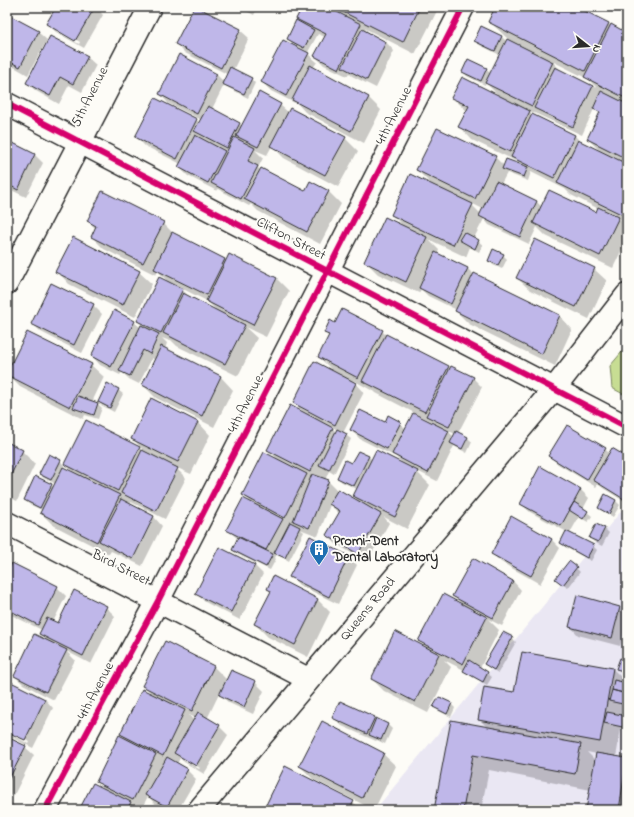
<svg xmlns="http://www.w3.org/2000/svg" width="634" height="817" font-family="'Indie Flower',sans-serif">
<rect width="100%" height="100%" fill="#fdfcf7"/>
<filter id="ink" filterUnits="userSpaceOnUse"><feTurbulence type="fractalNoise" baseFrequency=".025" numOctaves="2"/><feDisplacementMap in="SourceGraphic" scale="8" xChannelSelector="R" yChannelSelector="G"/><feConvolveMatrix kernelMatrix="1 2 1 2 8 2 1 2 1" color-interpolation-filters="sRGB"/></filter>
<g filter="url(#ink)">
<path fill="#eae7f3" d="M627 504V810H375Z"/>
<path fill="#c7dd93" stroke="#79845f" d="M627 346V396L612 388 610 366Z"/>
<path fill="#0003" fill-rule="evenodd" d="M57 7H96L103 15 84 48 56 32 47 23ZM56 28 80 42 79 44 56 31Z
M195 7 240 30 249 38 233 70 251 79 255 83 248 98 227 87 224 85 212 109 239 124 242 126 280 105 289 113 345 138 358 151 338 187 284 158 272 146 267 155 255 150 263 158 258 168 260 170 305 192 328 191 341 204 320 244 258 211 251 204 249 206 218 189 217 191 188 176 179 167 181 164 145 146 136 137 196 120 200 123 202 120 168 103 160 94 217 75 224 82 227 74 185 53 176 44Z
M238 7H258L254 15Z
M303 7H432L437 11 415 54 364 28 369 33 386 42 394 51 376 88 352 76 349 73 347 76 324 65 315 56 325 37 318 34 308 52 292 43 288 39 303 25 297 19Z
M496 7H575L627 34V222L620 219 627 226V239L613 268 546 236 537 227 529 244 489 225 484 219 474 238 483 245 479 252 470 247 466 257 428 239 439 250 437 255 468 269 474 275 560 316 572 329 555 366 469 324 456 311 457 310 428 296 421 289 419 293 378 274 365 261 403 226 392 215 432 185 417 170 495 157 504 166H521L518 162 472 140 460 127 467 111 453 98 500 97 486 83 485 85 467 76 463 72 486 69 491 74 500 55 480 45 476 41 482 28 502 37 507 42 508 39 489 21ZM552 61 588 79 597 88 562 72ZM594 109 600 114 588 139 600 151 581 142 575 136 534 116 528 110 582 135ZM531 172 565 189 571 195 599 209 596 214 542 207 537 202 501 184 507 173 528 181ZM471 203 483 209 481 214 471 204Z
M7 16 38 32 47 40 28 75 14 67 10 75 7 74Z
M308 54 317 62 313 68 369 98 381 110 364 143 305 112 296 102 295 103 271 91 262 82Z
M87 57 96 65 82 92 69 85 59 104 36 91 27 83Z
M7 141 35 155 43 163 26 197 7 188Z
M88 221 163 223 174 234 227 261 276 278 289 291 266 337 245 327 257 338 238 376 177 346 171 340 170 341 162 338 167 343 165 349 221 377 233 390 214 427 156 398 143 385 155 360 152 358 139 384 129 379 122 372 120 375 100 365 92 356 134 322 141 328 142 325 138 321 169 283 158 271 156 275 104 249 92 237 96 229ZM181 288 207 301 218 312 191 299Z
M503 255 507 259 502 269 493 265 489 260Z
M594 269 607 281 589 319 530 290 517 278Z
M57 271 139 272 152 284 135 317 69 284Z
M93 305 102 314 82 353 41 332 33 324Z
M336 324 382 331 387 336 448 367 451 369 473 378 482 387 458 433 468 438 472 442 467 453 454 446 437 481 415 470 430 485 407 529 384 517 389 523 367 562 336 544 327 535 340 514 330 505 318 536 300 529 304 532 289 561 277 554 275 558 276 559 270 570 237 554 233 550 238 539 228 530 252 503 244 495 279 461 268 449 304 413 294 403 334 372 319 357 329 337 325 332ZM353 380 371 390 372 389 376 393 434 423 438 426 406 429 400 423 385 424 351 430 360 439 396 457 404 465 372 460 369 457 358 452 351 465 338 478 342 482 357 489 354 496 359 502 338 491 328 481 325 480 329 471 334 474 351 439 343 433 364 392ZM330 426 338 430 336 432ZM447 430 455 434 454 437Z
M91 365 104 377 92 402 98 404 102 408 98 419 85 415 83 419 20 387 7 374Z
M107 385 118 390 123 394 114 412 99 404 102 405 99 402Z
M87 422 143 450 132 438 198 422 210 435 191 474 175 467 186 478 165 519 131 502 130 505 154 517 162 526 142 566 111 551 109 554 53 525 41 513 42 510 29 504 25 500 51 485 54 487 56 484 44 478 40 474 60 461 64 465 63 468 74 473 65 464Z
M7 443 22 451 35 464 17 501 7 496Z
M605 449 610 454 627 458V503L603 488 598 484 596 487 558 464 549 456Z
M580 489 589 498 583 509 592 516 588 522 579 517 570 533 593 546 597 550 591 561 565 547 561 543 567 532 530 512 521 504Z
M606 496 616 501 620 505 613 517 603 511 599 507Z
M597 525 605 529 609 533 602 546 594 542 590 538Z
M310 537 349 557 357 565 338 604 299 585 291 576Z
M551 539 560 548 540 584 501 562 492 554Z
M7 560 12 565 57 587 66 596 53 622 58 624 106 607 115 616 91 664 66 651 75 660 54 700 23 684 15 676 48 642 40 634 42 630 7 613Z
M254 565 263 574 240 620 205 602 197 594Z
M576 568 580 572 568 588 560 583Z
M513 581 521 590 502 626 488 619 499 630 480 668 492 677 487 685 468 674 464 670 444 660 451 667 428 713 384 691 372 679 427 648 420 641 463 605 453 596Z
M268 589 318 600 330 612 308 657 268 637 255 624 272 592Z
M620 608 627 615V621L620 646 578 635 570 626Z
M512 638 516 642 498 673 490 668 486 664Z
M165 642 214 667 227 680 255 682 264 691 253 714 229 703 219 694 207 719 219 726 228 735 204 774 184 762 180 758 177 764 187 770 196 779 178 810H166L155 804 148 796 142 808 131 803 138 810H80L105 790 97 781 127 740 121 734 152 694 144 686ZM189 715 196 718 194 721ZM184 758 200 768 199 769 184 760Z
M627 661V674L621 673 617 668Z
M613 669 627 683V708L625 707 623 717H627V730L621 729 616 757 627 759V810H587L591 790 489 770 481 810H435L487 727 479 719 515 693ZM587 752 597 754 596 761Z
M7 682 45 699 53 708 33 748 7 735V733L29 744 30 742 7 730Z
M451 704 455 708 451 717 439 711 435 707Z
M333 717 374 718 376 720 388 725 392 729 385 744 377 740 376 741 342 726Z
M7 738 25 747 34 755 13 797 7 794Z
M383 754 396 766 374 810 313 779 300 766Z
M7 799 17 809 16 810H7Z
M353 802 362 810H267Z"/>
<path fill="#bfb7e9" stroke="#2b2b2b" d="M56 7H95L75 41 46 24Z
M194 7H197L241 29 221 68 175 44Z
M302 7H327L361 24 339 69 314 56 326 34 296 19Z
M333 7H420L403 42Z
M495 7H577L609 23 585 71 488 22Z
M7 14 39 31 20 67 7 60Z
M296 20 314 30 304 48 287 39Z
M611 24 627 33V99L584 77Z
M481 26 502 36 495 51 474 41Z
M362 29 386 42 367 80 342 67Z
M50 36 88 56 73 84 60 77 50 96 26 83Z
M507 39 553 62 532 106 485 83Z
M283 40 309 53 286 96 261 82Z
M179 54 217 74 197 114 159 94Z
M468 59 487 68 481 81 462 72Z
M310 65 369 97 351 131 292 100Z
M230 67 252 78 244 94 222 84Z
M555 67 593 86 573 127 534 108Z
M462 77 530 111 510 152 458 127 469 106 451 98Z
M601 91 627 104V159L587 139 600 112 593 109Z
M259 92 281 104 258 147 236 136Z
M155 98 197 119 177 159 135 137Z
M208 106 240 123 227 148 194 131Z
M290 108 346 137 325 175 270 146Z
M532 114 575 135 554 178 511 157Z
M437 128 496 156 475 199 416 170Z
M195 135 225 151 208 183 178 167Z
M234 137 255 148 248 161 258 166 241 199 211 183Z
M7 140 35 154 18 190 7 184Z
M578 140 627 164V201L621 214 557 183Z
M506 159 528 167 524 177 502 169Z
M261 168 305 191 310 181 329 191 307 232 244 199Z
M410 174 473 204 453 245 391 215Z
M496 181 537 201 520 237 479 216Z
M549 190 596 212 598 207 619 217 600 256 533 223Z
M102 191 164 222 143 263 91 237 96 226 87 221Z
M385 217 427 237 406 282 364 262Z
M172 232 225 259 207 295 154 269Z
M464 232 479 240 475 249 459 240Z
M73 237 140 271 123 305 55 272Z
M535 239 595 268 576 307 516 278Z
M493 249 504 254 498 265 488 261Z
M435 252 468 268 451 304 419 288Z
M229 254 277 278 253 325 206 301Z
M474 273 560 315 542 354 455 311Z
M159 277 183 289 161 333 137 321Z
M51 283 94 304 74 345 31 324Z
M183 293 245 325 225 364 163 333Z
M342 309 383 330 358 378 318 357 329 335 324 333 330 320 335 323Z
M114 310 135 321 111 367 91 356Z
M141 325 159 334 150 354 143 350 130 376 119 371Z
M27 332 92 364 70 407 7 375V372Z
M386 334 449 366 425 412 362 381Z
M161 346 221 376 202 416 142 385Z
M314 361 356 383 335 425 293 403Z
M451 366 474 377 449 427 426 416Z
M107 383 119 389 110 408 98 402Z
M78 396 98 403 94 415 73 408Z
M151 398 198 422 178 462 131 439Z
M290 405 333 428 310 472 267 450Z
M360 410 385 422 388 415 401 422 387 449 350 430Z
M413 413 449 431 428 473 392 454Z
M86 420 140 447 118 491 64 464Z
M567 425 606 448 587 480 548 456Z
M337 429 347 434 329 470 319 465Z
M456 431 468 437 462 449 450 443Z
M7 442 23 450 7 483Z
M612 448 627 457V501L593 480Z
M142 450 178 468 156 511 121 493Z
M376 450 418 471 395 517 353 496Z
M358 451 369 456 354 486 337 478 345 460 351 463Z
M264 452 307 474 285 518 242 495Z
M49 454 61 460 51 480 39 474Z
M540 466 581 489 561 526 520 504Z
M63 467 120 495 97 542 40 513Z
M312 474 329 480 309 528 293 521Z
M35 476 52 484 40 508 24 500Z
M338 489 381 514 358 554 326 535 340 511 329 504Z
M605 494 616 500 609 514 598 508Z
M243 498 283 519 266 550 226 530Z
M121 499 154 516 133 559 99 541Z
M574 502 588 511 583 519 569 510Z
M511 516 552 539 531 576 491 554Z
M290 522 300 527 285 558 274 553Z
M596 524 605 528 598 542 589 538Z
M566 531 594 545 587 558 560 543Z
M310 536 349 556 329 597 289 577Z
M238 537 273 554 266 567 232 550Z
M219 547 255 565 231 612 195 594Z
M473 558 513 581 493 618 452 596Z
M569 561 577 567 563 585 555 579Z
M12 563 58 586 38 625 7 609V573Z
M273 576 318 599 295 645 254 624 271 591 267 589Z
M74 590 107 606 83 656 39 634 47 618 58 623Z
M443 594 487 617 463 664 418 641Z
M577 595 620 607 612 638 569 627Z
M395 631 439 654 415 702 371 679Z
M503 632 513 637 494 670 484 664Z
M34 634 67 650 46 692 14 676Z
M165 641 214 666 192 711 142 686Z
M522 652 613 668 600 742 478 720 484 687 514 692Z
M620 658 627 660V672L616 669Z
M469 660 488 672 483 682 463 671Z
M231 670 256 681 244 707 219 695Z
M7 680 45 699 25 740 7 732Z
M614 680 627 683V694L612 690Z
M142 689 185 710 163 756 120 734Z
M612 690 627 694V705L609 701Z
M439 697 452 703 447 714 433 707Z
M340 701 375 717 367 734 332 718Z
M198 712 220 725 196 766 174 753Z
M607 712 627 716V728L604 723Z
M376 718 388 724 381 740 369 735Z
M451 720 581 744 575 774 473 755 463 810H434Z
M322 721 384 753 362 798 299 766Z
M119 735 156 754 133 800 96 782Z
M7 737 26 746 7 783Z
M596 753 627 758 619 810H586Z
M167 757 188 769 167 807 145 795Z
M285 766 354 801 349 810H266L264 809Z
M93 783 131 802 127 810H79Z"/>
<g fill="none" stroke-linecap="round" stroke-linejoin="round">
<defs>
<path id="minor" d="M7 104 627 427
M7 283 150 7
M7 523 308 679
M45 810 158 601 463 7
M199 810 554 389 627 295"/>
</defs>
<use href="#minor" stroke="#2b2b2b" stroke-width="25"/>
<use href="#minor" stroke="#fdfcf7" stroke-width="22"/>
<defs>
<path id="cycleway" d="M7 104 627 427
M45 810 158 601 463 7"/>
</defs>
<use href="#cycleway" stroke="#fdfcf7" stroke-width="8"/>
<use href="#cycleway" stroke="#d6006c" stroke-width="6"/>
</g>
</g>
<defs>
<symbol id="building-pin" viewBox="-11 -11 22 30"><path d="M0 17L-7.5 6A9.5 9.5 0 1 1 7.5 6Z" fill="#1f6fb2" stroke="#fdfcf7"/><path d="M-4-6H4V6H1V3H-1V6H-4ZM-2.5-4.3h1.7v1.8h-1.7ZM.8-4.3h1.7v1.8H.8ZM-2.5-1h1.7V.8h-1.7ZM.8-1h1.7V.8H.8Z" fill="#fff"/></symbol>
</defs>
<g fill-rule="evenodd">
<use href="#building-pin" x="308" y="538" width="22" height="30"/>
</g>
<g text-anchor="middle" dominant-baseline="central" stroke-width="4" stroke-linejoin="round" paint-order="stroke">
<g font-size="14" fill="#2b2b2b" stroke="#fdfcf7">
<text transform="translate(90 97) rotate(-63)">5th Avenue</text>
<text transform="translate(394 116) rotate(-63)">4th Avenue</text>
<text transform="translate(291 239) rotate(28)">Clifton Street</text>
<text transform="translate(246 404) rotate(-63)">4th Avenue</text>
<text transform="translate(121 568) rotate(27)">Bird Street</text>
<text transform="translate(368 609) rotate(-50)">Queens Road</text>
<text transform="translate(96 691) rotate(-62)">4th Avenue</text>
</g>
<g font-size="14" font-weight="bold" fill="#2b2b2b" stroke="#fdfcf7" text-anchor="start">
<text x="333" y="541">Promi-Dent<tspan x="333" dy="16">Dental Laboratory</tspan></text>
</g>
</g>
<rect width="634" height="817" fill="none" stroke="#fdfcf7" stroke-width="24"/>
<rect x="12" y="12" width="610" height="793" fill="none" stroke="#2b2b2b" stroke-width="1.5" filter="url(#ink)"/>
<g transform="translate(588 46) rotate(107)" stroke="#fdfcf7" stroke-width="3" paint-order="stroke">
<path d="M0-3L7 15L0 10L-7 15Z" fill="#2b2b2b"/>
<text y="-6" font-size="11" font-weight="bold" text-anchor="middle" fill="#2b2b2b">N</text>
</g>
</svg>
